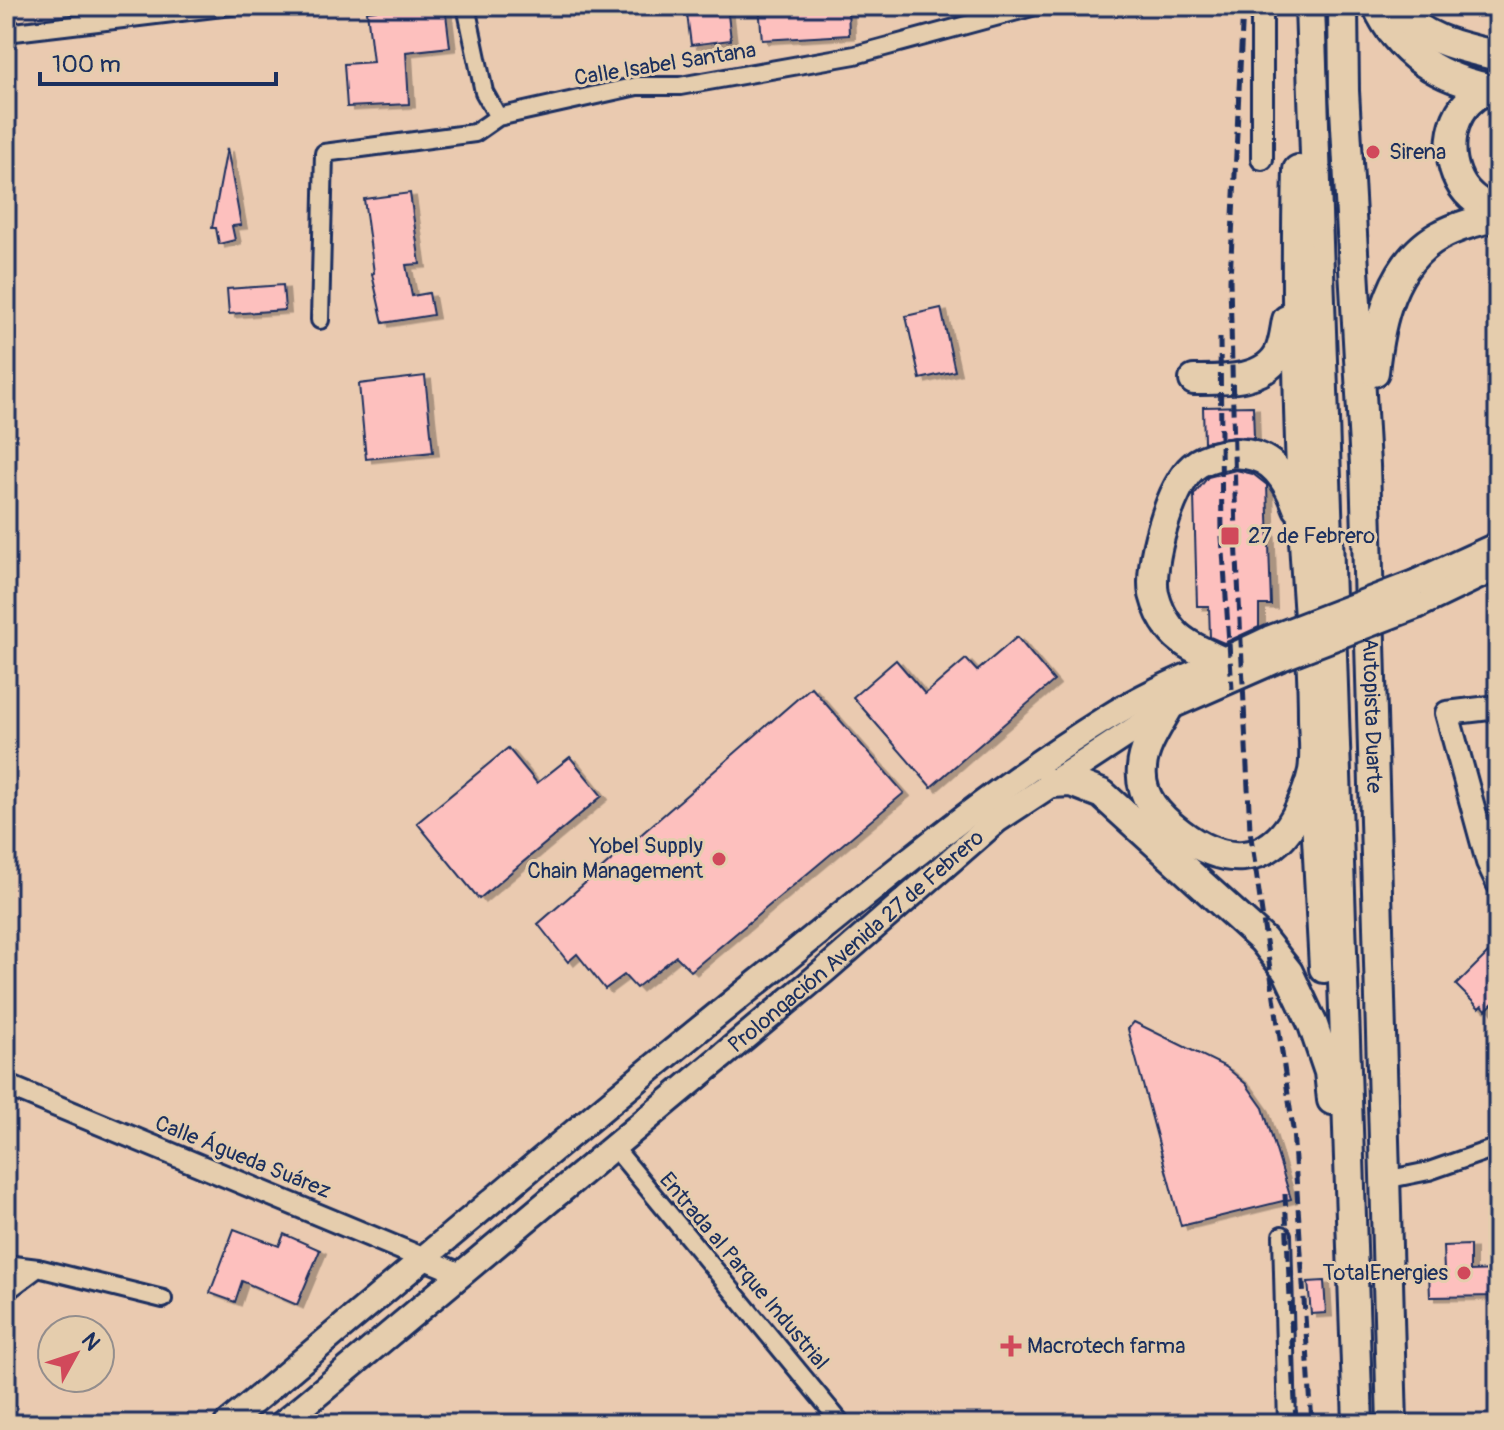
<svg xmlns="http://www.w3.org/2000/svg" width="1504" height="1430" font-family="Pangolin,sans-serif">
<defs>
<filter id="shadow"><feDropShadow dx="6" dy="3.5" stdDeviation="0" flood-color="#0004"/></filter>
</defs>
<rect width="100%" height="100%" fill="#eacab0"/>
<filter id="ink" filterUnits="userSpaceOnUse"><feTurbulence type="fractalNoise" baseFrequency=".0125" numOctaves="2"/><feDisplacementMap in="SourceGraphic" scale="16" xChannelSelector="R" yChannelSelector="G"/><feConvolveMatrix kernelMatrix="1 2 1 2 8 2 1 2 1" color-interpolation-filters="sRGB"/></filter>
<g filter="url(#ink)">
<path fill="#fdc0be" stroke="#1b2f5e" stroke-width="2" filter="url(#shadow)" d="M409 6H445L450 47 406 52 409 104 347 107 344 64 373 62 367 11Z
M686 6H727L731 40 691 45Z
M759 6H848L849 35 762 40Z
M227 148 241 225 232 226 235 240 219 244 216 228H212Z
M410 193 420 264 406 265 412 296 429 293 433 315 383 323 372 274 374 273 364 199Z
M283 285 285 310 229 314 227 289Z
M941 308 955 371 920 379 906 316Z
M425 376 433 452 366 459 359 384Z
M1253 406 1254 438 1234 437 1204 442 1203 407Z
M1236 470 1253 474 1267 485 1271 605H1259V627L1224 643 1210 637 1209 606H1197L1194 495 1208 477Z
M1017 637 1054 681 931 787 853 697 896 660 925 694 966 659 977 671Z
M811 687 904 793 691 971 676 956 636 988 624 975 605 989 577 954 568 962 538 924Z
M508 748 537 783 570 757 602 796 479 899 417 823Z
M1498 943V998L1486 1010 1482 1005 1479 1008 1456 985Z
M1134 1022 1226 1067 1246 1084 1263 1108 1291 1199 1181 1226 1128 1029Z
M234 1229 279 1246 284 1234 320 1250 297 1305 242 1281 235 1302 210 1293Z
M1470 1245V1271L1498 1270V1296L1430 1297 1429 1271H1444L1443 1246Z
M1324 1281 1326 1313 1311 1314 1308 1282Z"/>
<g fill="none" stroke-linecap="round" stroke-linejoin="round">
<defs>
<path id="minor" d="M466 6 484 92 498 117
M6 33 231 6
M320 320 324 153 475 133 498 117 637 86H680L855 55 1036 6
M613 1146 842 1424
M1385 1180 1429 1171 1498 1147
M1282 1235 1287 1424
M6 1264 38 1268 163 1299
M6 1292 38 1268"/>
<path id="tertiary" d="M1262 159V6
M6 1085 461 1274"/>
<path id="secondary" d="M1498 707 1447 713 1488 862 1498 883"/>
<g id="primary">
<path d="M1417 582 1498 545"/>
<path d="M1419 605 1498 567"/>
<path d="M227 1424C409 1271 589 1117 774 969 882 882 988 792 1105 719 1157 686 1216 665 1271 638"/>
<path id="s1" d="M282 1424 824 971 997 820 1167 708 1281 658"/>
</g>
<g id="motorway">
<path d="M1310 6 1358 1424"/>
<path id="s2" d="M1343 6 1344 91 1365 465 1392 1424"/>
<path d="M1377 6C1400 57 1445 81 1498 90"/>
<path d="M1390 6C1426 40 1451 45 1498 56"/>
<path d="M1490 89C1484 92 1477 94 1473 98 1444 120 1445 173 1471 196 1478 203 1489 208 1498 213"/>
<path d="M1374 372C1379 323 1391 263 1439 236 1457 226 1478 221 1498 216"/>
<path d="M1194 380C1220 380 1267 382 1280 351 1284 341 1285 330 1287 320"/>
<path d="M1221 661C1204 652 1181 644 1170 628 1163 619 1157 606 1154 594 1148 565 1170 487 1193 467 1201 460 1211 457 1221 455 1264 447 1284 470 1298 508"/>
<path d="M1168 708C1158 726 1143 747 1142 768 1139 797 1159 817 1180 833 1222 865 1268 868 1296 816 1303 802 1310 786 1313 771 1316 753 1313 733 1313 716 1313 651 1306 587 1303 522 1298 404 1295 287 1298 170"/>
<path d="M1314 782 1324 968"/>
<path d="M1051 783 1071 782 1102 794 1263 940 1288 972 1313 1025 1329 1072 1332 1100"/>
</g>
</defs>
<use href="#minor" stroke="#1b2f5e" stroke-width="22"/>
<use href="#tertiary" stroke="#1b2f5e" stroke-width="26"/>
<use href="#secondary" stroke="#1b2f5e" stroke-width="28"/>
<use href="#primary" stroke="#1b2f5e" stroke-width="30"/>
<use href="#motorway" stroke="#1b2f5e" stroke-width="34"/>
<use href="#minor" stroke="#e5cdad" stroke-width="16"/>
<use href="#tertiary" stroke="#e5cdad" stroke-width="20"/>
<use href="#secondary" stroke="#e5cdad" stroke-width="22"/>
<use href="#primary" stroke="#e5cdad" stroke-width="24"/>
<use href="#motorway" stroke="#e5cdad" stroke-width="28"/>
<path stroke="#1b2f5e" stroke-width="5" stroke-dasharray="12 6" stroke-linecap="butt" d="M1243 6 1230 280 1236 537 1250 830 1293 1129 1312 1424
M1220 338 1222 536 1232 689
M1285 1194 1296 1424"/>
<defs>
<path id="primary-bridge" d="M1271 638 1417 582
M1281 658 1419 605"/>
</defs>
<use href="#primary-bridge" stroke="#1b2f5e" stroke-width="30" stroke-linecap="butt"/>
<use href="#primary-bridge" stroke="#e5cdad" stroke-width="24"/>
</g>
</g>
<g fill="#d1495b" stroke="#e5cdad" stroke-width="3">
<circle cx="1373" cy="152" r="8"/>
<rect x="1220" y="526" width="20" height="20" rx="4"/>
<circle cx="719" cy="859" r="8"/>
<circle cx="1464" cy="1273" r="8"/>
<path d="M1007 1334h8v8h8v8h-8v8h-8v-8h-8v-8h8z"/>
</g>
<g text-anchor="middle" dominant-baseline="central" stroke-width="6" stroke-linejoin="round" paint-order="stroke">
<g font-size="22" fill="#1b2f5e" stroke="#e5cdad">
<text transform="translate(665 64) rotate(-9)">Calle Isabel Santana</text>
<text stroke="none"><textPath href="#s2" startOffset="710">Autopista Duarte</textPath></text>
<text stroke="none"><textPath href="#s1" startOffset="750">Prolongación Avenida 27 de Febrero</textPath></text>
<text transform="translate(243 1157) rotate(22)">Calle Águeda Suárez</text>
<text transform="translate(744 1271) rotate(50)">Entrada al Parque Industrial</text>
</g>
<g font-size="22" fill="#1b2f5e" stroke="#e5cdad" text-anchor="start">
<text x="1389" y="152">Sirena</text>
<text x="1248" y="536">27 de Febrero</text>
<text x="703" y="846" text-anchor="end">Yobel Supply<tspan x="703" dy="25">Chain Management</tspan></text>
<text x="1448" y="1273" text-anchor="end">TotalEnergies</text>
<text x="1027" y="1346">Macrotech farma</text>
</g>
</g>
<rect width="1504" height="1430" fill="none" stroke="#e5cdad" stroke-width="32"/>
<rect x="16" y="16" width="1472" height="1398" fill="none" stroke="#1b2f5e" stroke-width="3" filter="url(#ink)"/>
<g transform="translate(76 1354) rotate(50)"><circle r="38" fill="#e5cdad" stroke="#948e8d" stroke-width="2"/>
<path d="M0-6L14 30L0 20L-14 30Z" fill="#d1495b"/>
<text y="-12" font-size="22" font-weight="bold" text-anchor="middle" fill="#1b2f5e">N</text>
</g>
<path d="M40 72v12h236v-12" fill="none" stroke="#1b2f5e" stroke-width="4"/>
<text x="52" y="72" font-size="24" fill="#1b2f5e" stroke="#e5cdad" stroke-width="6" paint-order="stroke">100 m</text>
</svg>
